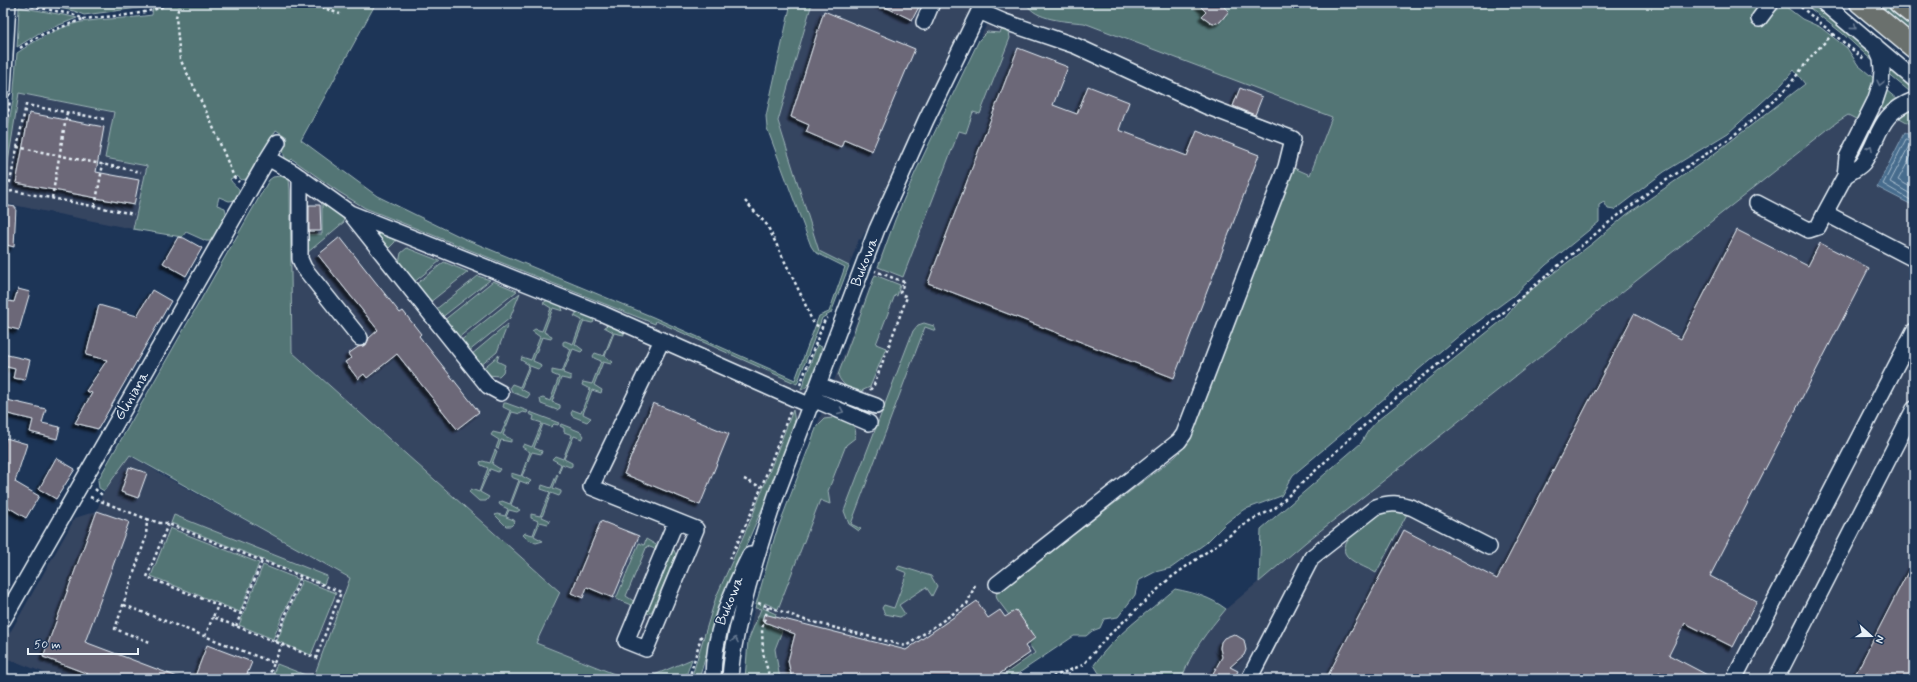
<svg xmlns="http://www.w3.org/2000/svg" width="1917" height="682" font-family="Mynerve,sans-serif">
<defs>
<filter id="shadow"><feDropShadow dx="-3.5" dy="3.5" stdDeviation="1" flood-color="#0009"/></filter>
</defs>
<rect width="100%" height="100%" fill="#1d3557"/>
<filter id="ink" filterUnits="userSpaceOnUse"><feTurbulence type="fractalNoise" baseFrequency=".025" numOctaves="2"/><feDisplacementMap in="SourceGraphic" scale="8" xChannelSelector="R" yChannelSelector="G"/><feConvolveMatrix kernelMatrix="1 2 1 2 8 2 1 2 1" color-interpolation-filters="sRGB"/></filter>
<g filter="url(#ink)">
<path fill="#354461" d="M812 3H974L867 233 865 232 861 240 859 239 849 266 819 251 778 121Z
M997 3H1026L1028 6 1045 18 1084 23 1333 117 1310 175 1294 168 1188 443 1175 457 996 594 1077 630 1010 679H745L748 641 753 614 775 536 785 510 900 206Z
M19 93 114 112 147 166 133 229 3 203V190Z
M1877 106 1914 126V679H1182L1187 664 1205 634 1226 609 1306 542 1837 122 1848 115Z
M292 158 453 237 655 324 656 321 805 388 809 384 769 493 723 598 706 653 645 679H627L536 643 559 592 292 352 289 179 299 164Z
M129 455 168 478 351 578 313 679H61L3 657V645L75 518 97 511 102 495Z"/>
<path fill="#527575" stroke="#9db3b6" d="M35 3H376L301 140 377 196 465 239 653 317 795 380 819 316 829 312 845 267 815 252 811 246 767 128 766 116 791 3H812L778 121 819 251 849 266 831 313 822 318 797 384 656 321 655 324 365 208 339 192 292 159 289 162C280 154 283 145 287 137L276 130 249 178 242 180 237 176 230 179C236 190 243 185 237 200L229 201 219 197 217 205 225 208 227 216 213 241H206L186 232 182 237 133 229 147 166 105 158 114 112 19 93 5 181 3 183V155L13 100 17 53C36 40 58 27 81 22 104 18 129 19 152 15L153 6 84 15 74 11Z
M1026 3H1760L1750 18 1762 26 1775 11 1785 6 1802 19 1820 27 1847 48 1858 65 1876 80 1868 102 1858 120 1848 115 1837 122 1306 542 1259 582 1261 529 1361 443 1368 431 1378 420 1505 318 1522 297 1593 243 1626 215 1710 157 1805 84 1794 70 1782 84 1728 133 1664 172 1614 210 1608 209 1604 202 1599 205V222L1546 265 1513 296 1461 334 1293 475 1281 496 1243 510 1226 523 1206 543 1171 568 1155 572 1138 581 1135 595 1118 617 1104 619 1100 628 1092 631 1086 636H1074L1010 679H998L1035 653 1028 643 1035 638 1016 610 1009 615 997 599 996 594 1175 457 1188 443 1294 168 1310 175 1332 117 1084 23C1067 21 1035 21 1026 3Z
M1803 3H1812L1823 9 1868 46 1876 64 1842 33Z
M1873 3H1886L1914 26V37Z
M19 7 69 16 77 18 39 33 17 47Z
M1002 29 1009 32 1010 38 980 114 973 112 966 133 959 131 903 277 878 267 895 220 915 173 979 40 987 32 1000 33Z
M1888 63 1914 83V95L1887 73Z
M1885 89 1898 100 1887 111 1877 106Z
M1908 107 1914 112V126L1896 116Z
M280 176 289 179 290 190 292 352 560 592 536 643 627 679H313L350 578 130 455 104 491 99 488 98 480 269 180 273 177Z
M322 202 343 217 344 222 307 253 304 234H322Z
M375 232 395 240V242L388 249Z
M407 248 440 261 413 283 399 263 401 253Z
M444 262 468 272 429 303 415 285Z
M875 275 900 285 897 296 895 295 876 344 886 348 870 387 859 392C850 390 841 384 838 375Z
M478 276 490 280 441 318 435 310Z
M493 281 517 291 458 338 443 321Z
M520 293 510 318 468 352 460 341Z
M548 300 561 305 563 311 553 308 544 332 552 336 551 339 542 337 533 361 540 364 541 367 538 369 530 366 521 389 530 394 527 398 512 392 510 387 512 384 520 387 529 365 521 360 522 357 531 360 540 337 532 331 535 329 542 331 551 308 543 303Z
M577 312 592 317 594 322 592 323 584 321 575 344 583 350 581 352 573 349 563 373 571 376V380L561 378 552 402 560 405V408L557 410 541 404 540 399 543 398 550 401 559 377 552 374V370L562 372 571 349 563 345V342L565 341 573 344 582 320 574 316Z
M924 323 934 326 936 331 925 327 851 524 861 529 859 531 849 524 844 511 913 331 918 325Z
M508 324 497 352 480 366 471 355Z
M609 324 623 330 624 335 614 333 605 356 613 362 611 364 603 362 594 385 602 390 601 393 592 390 583 414 591 418 587 422 572 416 571 413 573 410 581 413 590 389 582 385 583 382 592 384 601 361 594 358 593 356 595 353 604 356 613 332 604 327Z
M817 345 822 347C818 360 815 385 801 390Z
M499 355 497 361 505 365 503 372 499 376 488 375 482 369Z
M504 403H506L528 411 527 413 523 412 520 414 512 412 503 435 511 439V442L501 440 498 449 496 448 499 440 491 435 493 432 501 434 511 411 503 407Z
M793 410 795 422 769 493 723 598 699 679H691L716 597 752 517Z
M530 412 559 423 558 425 554 424 551 427 543 424 534 448 542 451 541 454 532 452 528 461 527 460 530 452 522 447 524 444 532 447 542 423 533 420 534 416 529 414Z
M834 413C844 419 859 423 855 438L846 445 828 491 830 504 820 500 778 609 765 603 763 608 776 614 772 627 782 631 775 649 780 679H745L748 641 761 609 755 608 775 536 817 426 824 419 832 418Z
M561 424 581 432 584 436 582 439 574 436 564 459 572 463V466L570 467 562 464 559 473 558 472 561 464 552 459 555 456 563 459 572 435 564 432V428L560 426Z
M495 450 497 451 492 464 500 469 498 472 490 469 480 492 489 497 486 501H479L469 492 471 489 479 492 488 468 481 465 480 462 483 461 490 463Z
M526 462 528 463 522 476 531 481 528 484 520 481 511 505 520 510 517 512 509 510 506 517 514 520 515 522 511 526H506L495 515 497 514 505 516 508 509 500 505 499 503 502 501 510 504 519 480 511 477V473L521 476Z
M557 474 558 475 553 488 561 491V493L559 496 551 493 542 517 549 520 550 522 548 524 540 522 534 536 543 541 536 543 527 539 523 535 525 533 533 535 538 521 531 518V514L540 516 550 492 541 489 542 485 551 488Z
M1394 510 1407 514 1376 573C1368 568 1349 562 1345 553 1340 540 1371 517 1382 513 1386 512 1390 511 1394 510Z
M174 515 327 576 324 584 171 523Z
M170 528 259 563 240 612 151 576Z
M646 539 658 546 655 549 647 546 626 596 635 602 631 605 616 599 639 543 644 545Z
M674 550 676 555 652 611 648 614 646 611 671 551Z
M263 565 298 579 273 639 239 625Z
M899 566 931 576 937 586 932 596 926 587 899 605 905 614 900 617 885 614 882 608 884 605 894 608 907 573 897 569Z
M302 580 336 593 311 655 277 641Z
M1175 589C1195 593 1210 597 1226 609 1208 631 1190 652 1182 679H1107L1099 673 1094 665C1115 634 1147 613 1175 589Z
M692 659 685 679H645Z
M277 664 308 676 307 679H271Z"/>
<path fill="#466c8d" stroke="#87a1b8" d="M1905 132 1914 137V206L1877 187Z"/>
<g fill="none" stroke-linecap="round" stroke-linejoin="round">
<path stroke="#a7bccd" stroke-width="1" d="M1914 140 1906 139 1883 184 1914 202
M1914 145 1909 146 1890 182 1914 196
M1914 151 1898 180 1914 189"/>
</g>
<path fill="#6c6778" stroke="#e8f1f8" filter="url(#shadow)" d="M877 3H921L912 20Z
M1197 3H1219L1229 11 1220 22 1213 24 1202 16 1206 12Z
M824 11 915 49 872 151 844 139 841 147 806 132 809 125 791 117Z
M1018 48 1068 67 1053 105 1077 114 1088 86 1129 102 1119 130 1187 156 1197 131 1259 155 1174 378 928 283Z
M1240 88 1262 97 1255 115 1233 106Z
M29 113 104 127 96 172 139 180 134 205 16 183Z
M3 205 16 207 14 247 3 244Z
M309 205H320L321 231H309Z
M1737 230 1808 266 1820 243 1869 268 1710 576 1757 601 1733 647 1685 623 1669 655 1715 679H1672L1659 672 1656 679H1326L1404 530 1497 579 1634 314 1681 339Z
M178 237 184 238 202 248 186 276 163 263Z
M340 237 400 313 403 311 421 334 419 336 479 412 457 429 397 354 367 378 364 374 358 379 345 362 351 358 348 354 358 347 366 345 369 338 378 330 318 255Z
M18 289 30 292 19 330 3 326V300L14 302Z
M152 290 171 301 130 373 98 429 75 423 92 393 86 391 107 360 86 355 99 305 137 316Z
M3 354 30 360 25 380 13 378 15 369 3 366Z
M7 400 46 409 42 423 60 427 57 439 30 432 33 420 4 413Z
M653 403 729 434 700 505 624 474Z
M6 438 27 444 15 482 39 496 26 518 3 504V448Z
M56 458 75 469 56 499 39 489Z
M129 467 147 473 138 498 121 492Z
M97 511 129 522 85 642 183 679H86L88 674 43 657Z
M601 521 639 536 613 598 587 587 583 598 571 593Z
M1914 560V679H1853Z
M977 601 988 618 1000 610 1005 617 1016 610 1035 638 1025 646 1030 653 992 679H792L788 661 795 634 762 621 764 614 906 650Z
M1234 634 1244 640 1246 650 1244 655 1230 667 1238 671 1234 679H1210L1222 657 1220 648 1221 642 1224 638Z
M207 645 252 662 245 679H194Z"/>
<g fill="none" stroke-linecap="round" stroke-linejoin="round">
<defs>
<path id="minor" d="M1824 3 1914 79
M979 11 1002 21 1076 46 1206 106 1293 139 1286 167 1184 434 1179 441 997 584
M1759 19 1771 3
M924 22 932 3
M1875 45 1881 59 1882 70 1881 83 1875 101 1847 157 1845 176 1825 213 1914 259
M3 90 8 3
M268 158 278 142
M1845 176C1850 172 1859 168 1863 163 1881 137 1877 114 1914 100
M300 177V259L304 268 360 338
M1757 203 1809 230 1818 227 1825 213
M818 385 876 406
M501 393 488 386 350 213 603 314 662 340
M813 399 869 423
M676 521 626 641 646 649 696 529 591 487 662 340 811 406
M3 620 268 158 294 173 350 213
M713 679C713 634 730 595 750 555
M730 679C732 647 740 617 748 586 757 555 766 524 777 493L877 229 926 120 983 3
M1249 679 1312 557 1376 507C1390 502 1399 503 1413 508L1489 547
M1734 679 1914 331
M1776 679 1914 409"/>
<path id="major" d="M1860 3 1914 48
M1899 3 1914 15"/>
</defs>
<use href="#minor" stroke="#e8f1f8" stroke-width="18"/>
<use href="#major" stroke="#e8f1f8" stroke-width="23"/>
<path stroke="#e8f1f8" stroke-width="2.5" stroke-dasharray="3 3" stroke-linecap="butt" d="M180 3 176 17 180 59 208 115 234 177 239 182
M310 3 340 14
M1004 3 1008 7
M1796 3 1865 60
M83 19C109 16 148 16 170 3
M20 48 41 35 83 19 75 15 22 4
M3 141 10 101
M17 147 141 172
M4 192 14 191 134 214
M3 193 10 182 26 105 104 119
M52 198 67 112
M745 201 767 225 803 299 810 316 814 324 822 328
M95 206 103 164
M800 385 825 319 827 318
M870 390 874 385 907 297 900 293 904 282 875 271
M744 479 761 487
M95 489 102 495
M90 497 147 519 146 537 115 629 150 642
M147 519 160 523H166L341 592 316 658 213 617 218 605
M168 524 147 577 241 614
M730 559 753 509 790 412
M758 603 805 620 906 646 967 604 975 585
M124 605 274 663 268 679
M768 607 762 629 763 653 770 679
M236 626 262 561
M205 636 213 617
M3 640 7 633
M275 642 301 576
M274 663 282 645
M689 679 702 633
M1047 679 1083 665 1107 637 1169 579 1251 520 1274 509 1369 421 1402 393 1504 312 1607 224 1653 189 1729 139 1756 117 1787 88 1813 54 1834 33"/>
<use href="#minor" stroke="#1d3557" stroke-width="15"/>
<use href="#major" stroke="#6b706d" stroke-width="20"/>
</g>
<defs><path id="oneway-chevron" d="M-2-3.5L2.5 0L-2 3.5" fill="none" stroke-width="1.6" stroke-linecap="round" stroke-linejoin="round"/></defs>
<g stroke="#64778f">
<use href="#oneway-chevron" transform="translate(1854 27) rotate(40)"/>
<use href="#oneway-chevron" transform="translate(1880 83) rotate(103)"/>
<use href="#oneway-chevron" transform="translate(1870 148) rotate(-64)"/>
<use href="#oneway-chevron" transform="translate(841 411) rotate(23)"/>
<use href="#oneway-chevron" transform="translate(735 640) rotate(-80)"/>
</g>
</g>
<g text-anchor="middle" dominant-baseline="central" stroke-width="3" stroke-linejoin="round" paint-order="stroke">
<g font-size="15" fill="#e8f1f8" stroke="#1d3557">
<text transform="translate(865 262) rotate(-69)">Bukowa</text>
<text transform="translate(132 396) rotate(-60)">Gliniana</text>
<text transform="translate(730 601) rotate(-68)">Bukowa</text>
</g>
</g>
<rect width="1917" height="682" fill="none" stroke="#1d3557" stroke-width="16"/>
<rect x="8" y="8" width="1901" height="666" fill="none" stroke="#e8f1f8" stroke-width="1.5" filter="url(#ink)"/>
<g transform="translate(1871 636) rotate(111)" stroke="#1d3557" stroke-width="3" paint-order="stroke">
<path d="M0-3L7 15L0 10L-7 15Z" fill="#e8f1f8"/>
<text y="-6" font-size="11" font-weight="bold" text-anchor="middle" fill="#e8f1f8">N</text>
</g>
<path d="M28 648v6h110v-6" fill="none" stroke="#e8f1f8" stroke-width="2"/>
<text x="34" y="648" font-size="12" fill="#e8f1f8" stroke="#1d3557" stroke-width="3" paint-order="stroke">50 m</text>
</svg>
